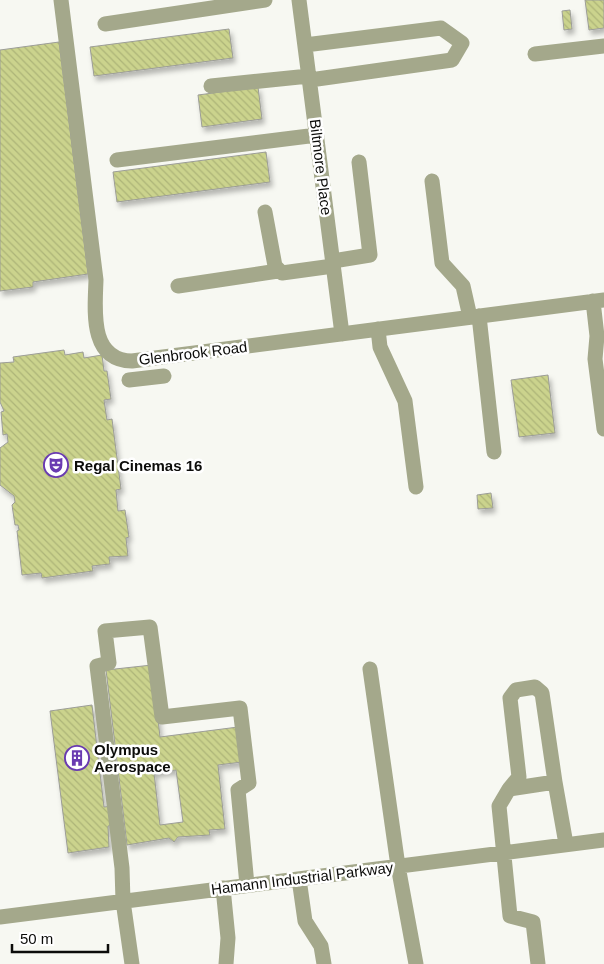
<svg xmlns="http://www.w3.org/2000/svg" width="604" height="964" font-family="Helvetica,sans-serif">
<defs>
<pattern id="building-back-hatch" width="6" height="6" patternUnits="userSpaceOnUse" patternTransform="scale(1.25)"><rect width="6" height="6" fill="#cbd38d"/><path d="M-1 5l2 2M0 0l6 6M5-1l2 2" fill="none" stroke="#adb478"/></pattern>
<filter id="shadow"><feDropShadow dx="2.5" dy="4.5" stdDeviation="2.5" flood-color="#0004"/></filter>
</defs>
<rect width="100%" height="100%" fill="#f7f8f2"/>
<path fill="url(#building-back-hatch)" stroke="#9c9d98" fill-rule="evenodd" filter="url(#shadow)" d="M585 0H604V28L589 30Z
M570 10 572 29 564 30 562 11Z
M229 29 233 58 94 76 90 47Z
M59 42 88 274 33 282V287L0 291V50Z
M258 87 262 119 202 127 198 95Z
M266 152 270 182 117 202 113 172Z
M64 350 65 355 83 352 84 358 102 355 104 371H107L111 399 104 400 107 420 112 419 121 489 116 490 118 511 125 510 129 537 126 538 128 556 109 557 110 564 92 566 93 571 42 578 41 573 22 575 17 531 19 530 18 525H15L12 505 15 502 14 496 0 485V448L8 442 7 434 3 435 1 412 4 411 0 402V363L14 362 13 357Z
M548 375 555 433 519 437 511 380Z
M491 493 493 508 478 509 477 495Z
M152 665 160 737 238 727 242 762 218 765 225 829 209 830 210 835 178 837 174 842 169 838 127 845 106 670ZM176 770 183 822 160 825 154 773Z
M92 705 104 807 113 806 116 825 108 826 109 847 68 853 50 711Z"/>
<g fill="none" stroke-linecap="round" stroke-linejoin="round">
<path stroke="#a4a88b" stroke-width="15" d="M61 0 96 280C95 310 89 360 132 361L604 300
M299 0 342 334
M105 24 265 0
M305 45 441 28 462 43 452 60 310 80
M535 54 604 46
M211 86 309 76
M117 160 317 135
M432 181 442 263 463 286 470 317
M265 212 275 266 282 273 333 266
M333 261 370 255 359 162
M178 286 278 271
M593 301 597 336 595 359 604 429
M479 316 494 452
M378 329 380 347 405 401 416 487
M129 380 164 376
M370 669 398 866 416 964
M509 789 519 777 510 698 516 690 535 687 542 693 555 782
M299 879 305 921 321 946 324 964
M223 888 228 938 226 964
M0 917 604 840
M132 964 123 901 122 868 97 666 109 663 105 631 150 627 162 717 240 708 249 783 238 790 247 885
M538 964 533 922 510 916 499 806 509 789 555 782 566 844"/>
</g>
<defs>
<symbol id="theatre-ring" viewBox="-11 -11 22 22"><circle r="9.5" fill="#fff" stroke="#693ab1" stroke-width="1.5"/><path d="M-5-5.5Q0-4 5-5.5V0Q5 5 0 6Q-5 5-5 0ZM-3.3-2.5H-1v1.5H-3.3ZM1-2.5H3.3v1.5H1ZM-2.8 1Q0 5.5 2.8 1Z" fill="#693ab1"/></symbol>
<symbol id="building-ring" viewBox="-11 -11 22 22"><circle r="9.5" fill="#fff" stroke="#693ab1" stroke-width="1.5"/><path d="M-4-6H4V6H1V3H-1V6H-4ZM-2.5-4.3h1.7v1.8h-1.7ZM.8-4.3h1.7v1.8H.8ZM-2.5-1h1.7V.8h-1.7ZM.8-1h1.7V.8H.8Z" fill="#693ab1"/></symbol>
</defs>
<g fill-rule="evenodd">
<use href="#theatre-ring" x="42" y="451" width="28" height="28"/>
<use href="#building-ring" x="63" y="744" width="28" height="28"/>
</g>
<g text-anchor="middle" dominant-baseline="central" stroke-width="5" stroke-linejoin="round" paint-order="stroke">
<g font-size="15" fill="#0c0c0a" stroke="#fff">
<text transform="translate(321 167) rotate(83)">Biltmore Place</text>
<text transform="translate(193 353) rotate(-7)">Glenbrook Road</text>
<text transform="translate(302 878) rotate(-7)">Hamann Industrial Parkway</text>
</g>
<g font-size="15" font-weight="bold" fill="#0c0c0a" stroke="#fff" text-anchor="start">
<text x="74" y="465">Regal Cinemas 16</text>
<text x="94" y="749">Olympus<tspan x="94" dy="17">Aerospace</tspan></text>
</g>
</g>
<path d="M12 944v8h96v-8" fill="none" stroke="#0c0c0a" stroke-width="2.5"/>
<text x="20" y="944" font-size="15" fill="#0c0c0a" stroke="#ffffff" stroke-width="4" paint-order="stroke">50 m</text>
</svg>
